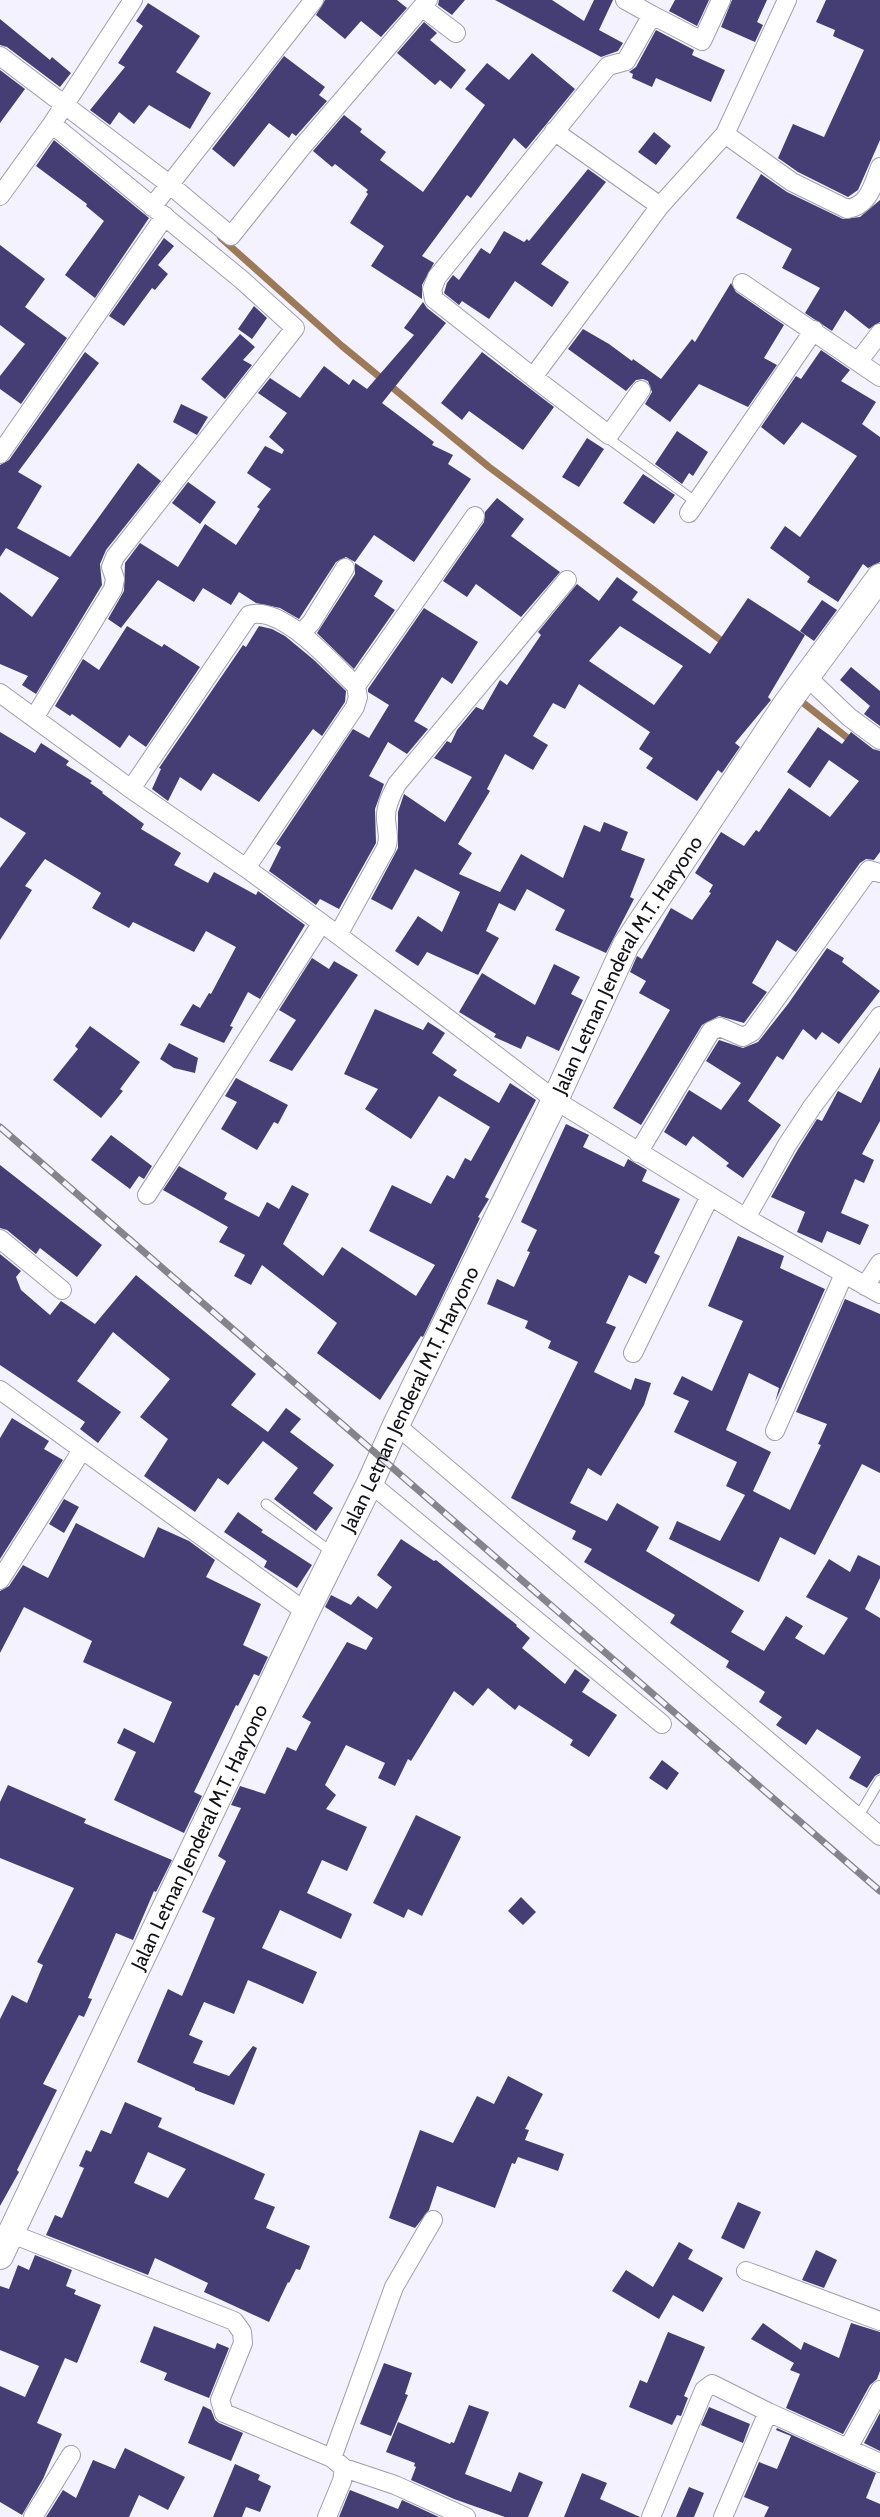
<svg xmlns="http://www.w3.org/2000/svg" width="880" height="2517" font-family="Cabin,sans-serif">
<rect width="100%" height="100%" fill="#f3f2fe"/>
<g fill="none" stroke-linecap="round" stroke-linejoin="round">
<path stroke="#9d7a57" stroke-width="7" d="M221 238 342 346 489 467 726 644
M797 698 854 743"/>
</g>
<path fill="#453e75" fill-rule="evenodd" d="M325 0H397L407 8 381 37 361 21 345 39 316 15Z
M439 0H465L452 15 438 5Z
M495 0H552L584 21 594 0H613L599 30 623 43 618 51 601 57Z
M675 0H709L697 26 669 11Z
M732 0H767L757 22 763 25 755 42 721 27Z
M826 0H880V140L858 190 848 197 798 172 778 158 793 124 824 137 864 50 833 36 835 30 816 22Z
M148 3 200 36 176 72 211 93 190 129 149 105 134 124 119 112 110 125 90 110 125 67 118 63 143 26 136 21Z
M0 19 50 60 52 57 71 73 60 87 7 47 0 45Z
M424 22 437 33 430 40 466 70 451 89 440 80 435 85 397 53Z
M656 30 694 50 692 55 725 70 711 102 656 78 652 87 632 78 633 74 629 72 636 67Z
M532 53 575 89 526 149 514 138 471 198 467 195 422 256 434 263 422 285V299L371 266 384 246 350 223 368 194 366 192 368 190 335 164 332 167 313 151 344 115 362 129 360 132 386 152 380 160 423 192 485 105 465 89 487 63 509 80Z
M284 56 325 87 319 95 327 101 296 136 292 133 289 138 269 123 234 167 212 149Z
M0 70 25 89 0 123Z
M654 132 671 146 656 165 638 152Z
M54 140 149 218 95 298 65 275 104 221 86 206 87 204 36 166Z
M588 169 606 182 541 264 569 282 552 307 515 281 489 319 462 301 459 305 444 293 447 283 453 275 459 280 481 248 490 254 504 231 524 242 527 239 529 241Z
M761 174 787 192 843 219 860 217 880 200V322L869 329 845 310 832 331 805 313 820 288 782 268 792 249 736 218Z
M164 238 174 246 158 265 168 274 155 290 152 288 124 326 109 316Z
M0 245 45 279 25 307 67 338 21 404 0 389V376L25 344 0 325Z
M731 283 736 292 784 325 764 358 777 365 748 407 699 384 670 422 645 404 652 392 648 381 643 379 636 380 626 391 568 349 583 329 609 344 632 361 633 359 661 379 692 339 695 342Z
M423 302 427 308 446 323 382 403 434 442 432 445 453 455 448 464 471 479 414 562 374 535 355 562 346 557 336 562 299 619 280 608 256 603 239 592 231 605 203 588 194 602 158 580 121 628 108 619 124 591 125 563 140 543 178 567 205 524 236 545 260 509 257 507 271 489 247 473 265 446 282 454 284 450 269 437 287 413 258 393 270 378 300 398 324 366 349 385 353 379 367 389 414 335 404 328Z
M254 306 267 318 252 339 238 329Z
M240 334 255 347 243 360 252 365 225 399 201 379Z
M821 350 850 370 841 381 876 402 862 424 880 437V562L868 568 863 564 838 602 807 582 810 577 770 548 785 526 800 537 857 456 802 422 784 445 761 427 796 376 801 379Z
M85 352 99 363 18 472 42 486 17 528 70 557 138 463 161 481 106 550 100 564 102 585 36 694 22 685 28 676 0 664V592L32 617 59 578 6 548 0 557V465L9 460Z
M482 352 554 407 523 450 469 411 462 420 441 403Z
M181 404 208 417 197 435 173 422Z
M677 431 708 452 693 476 689 473 682 484 655 464Z
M587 438 604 449 579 487 562 477Z
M643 474 675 495 654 524 623 503Z
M188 482 216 502 200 524 172 503Z
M497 498 524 519 511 536 560 572 521 617 476 584 467 597 443 581 484 522 485 512Z
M355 563 383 581 374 596 395 610 354 669 317 633 355 574Z
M617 577 638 592 632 600 710 654 748 598 805 635 768 697 771 700 735 743 740 747 722 773 718 770 697 801 646 768 653 758 639 749 650 732 579 684 565 709 553 703 533 736 548 745 533 770 505 754 487 789 490 791 458 844 472 853 459 874 500 892 521 854 563 878 584 825 600 832 604 822 628 832 621 850 645 859 630 897 634 899 606 953 555 930 565 910 527 889 515 911 499 903 486 931 499 938 478 975 427 952 418 966 395 951 418 916 442 932 460 892 415 869 392 910 371 899 398 848V812L404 794 445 822 472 777 434 758 447 741 451 743 457 730 476 707 483 710 500 680 507 685 541 635 538 632 577 584 599 601ZM620 626 683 666 654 705 589 661Z
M822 600 837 610 814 641 800 631Z
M424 608 478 642 452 684 442 677 414 721 428 729 407 754 388 742 369 776 384 784 375 809 376 843 339 909 320 899 316 905 269 871 281 847 276 844 353 729 369 738 389 705 368 692V689Z
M127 626 162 647 164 644 200 667 146 747 129 735 120 748 72 714 70 716 55 706 83 659 99 670Z
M259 626 272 629 285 636 314 660 346 691 345 702 322 736 313 729 259 802 213 773 201 791 180 777 168 801 152 789 161 769 159 768 243 645 246 647Z
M851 667 880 691V726L864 714 870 706 840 680Z
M818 727 842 744 851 732 873 749 880 751V852L874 860 866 859 860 863 796 952 777 940 752 983 767 992 744 1023 719 1016 702 1025 641 1125 613 1108 670 1010 639 993 646 981 630 972 637 956 642 959 671 908 692 920 711 893 709 892 713 885 695 873 721 832 744 846 756 830 759 832 789 788 830 817 859 781 829 760 810 788 787 772Z
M0 732 35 753 41 743 69 761 66 765 92 781 90 783 103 792 102 793 144 824 141 829 181 853 174 865 208 883 214 872 256 895 258 891 305 925 260 999 248 992 230 1026 233 1027 224 1043 180 1025 193 1004 200 1008 209 993 211 994 236 947 206 931 194 952 133 922 129 928 92 908 101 893 45 859 25 886 32 890 0 940V868L26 833 0 817Z
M827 948 844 958 842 962 880 991 839 1044 822 1032 816 1040 803 1029 783 1060 777 1056 748 1101 781 1125 743 1178 726 1166 729 1163 693 1136 686 1146 664 1132 689 1090 721 1110 741 1083 706 1061 719 1040 743 1048 758 1042 788 1004Z
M312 958 329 969 334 961 358 975 292 1071 269 1061 296 1020 279 1010Z
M554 964 580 977 571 994 583 1000 559 1051 527 1036 521 1049 494 1037 496 1034 459 1012 482 973 535 1005Z
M375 1009 423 1030 428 1022 445 1033 432 1053 457 1070 453 1075 499 1103 510 1083 536 1100 485 1197 489 1199 478 1217 480 1218 423 1337 421 1336 380 1400 317 1353 337 1323 262 1265 251 1285 234 1276 245 1255 219 1242 228 1227 163 1190 179 1166 227 1193 224 1199 259 1217 267 1202 279 1209 292 1185 309 1194 283 1244 323 1276 342 1247 416 1296 435 1265 369 1231 392 1185 431 1204 447 1175 454 1179 465 1158 471 1161 490 1127 439 1096 411 1139 365 1109 378 1089 344 1074Z
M90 1026 140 1062 120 1089 123 1091 101 1118 53 1080 78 1049 75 1046Z
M169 1043 198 1058 195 1073 174 1068 160 1059Z
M880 1067V1121L862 1154 874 1160 864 1183 855 1179 841 1213 869 1225 860 1245 827 1231 822 1243 797 1232 805 1212 771 1197 797 1151 817 1119 822 1121 838 1091 861 1103Z
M236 1078 288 1105 278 1124 274 1122 257 1150 221 1129 237 1102 225 1096Z
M566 1124 589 1135 583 1147 624 1167 628 1159 647 1170 642 1181 680 1199 654 1253 660 1256 646 1284 629 1275 606 1323 616 1327 594 1372 631 1390 635 1378 651 1383 644 1405 601 1476 588 1468 570 1503 607 1521 617 1503 659 1527 646 1551 744 1611 731 1632 764 1651 786 1616 803 1626 795 1638 824 1655 848 1618 806 1597 829 1559 850 1572 858 1555 880 1566V1578L865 1609 880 1618V1773L875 1776 867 1788 849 1778 861 1757 817 1729 806 1745 776 1725 782 1717 759 1702 765 1692 726 1667 729 1661 670 1623 675 1615 584 1562 592 1549 572 1539 576 1531 511 1498 578 1362 548 1348 551 1341 525 1328 528 1321 487 1304 497 1279 514 1287 530 1252 527 1251 537 1230 521 1222Z
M111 1135 152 1166 144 1179 139 1176 130 1189 91 1160Z
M0 1165 102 1245 77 1277 40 1248 36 1254 7 1230 0 1228Z
M738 1236 784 1256 780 1268 825 1289 775 1402 779 1388 749 1373 726 1430 771 1452 753 1491 790 1510 821 1445 818 1444 827 1424 796 1412 845 1299 880 1314V1473L862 1464 815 1555 780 1537 759 1582 669 1539 677 1521 720 1541 745 1495 726 1486 737 1462 674 1432 689 1401 673 1394 682 1376 712 1391 743 1321 708 1306Z
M0 1254 21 1271 16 1277 21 1290 50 1315 61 1301 95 1324 136 1275 256 1374 231 1405 268 1432 286 1408 301 1419 290 1432 334 1465 313 1493 333 1508 316 1531 274 1499 298 1468 263 1441 228 1485 218 1478 195 1512 144 1476 168 1439 140 1417 170 1379 113 1332 77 1381 121 1412 98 1443 80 1429 85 1422 0 1365Z
M12 1418 49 1441 44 1449 63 1460 0 1559V1438Z
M64 1499 79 1507 64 1533 49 1524Z
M238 1512 263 1530 261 1532 312 1565 297 1588 264 1567 267 1561 224 1532Z
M76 1523 144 1558 158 1527 189 1541 215 1560 206 1577 261 1604 243 1645 268 1657 259 1676 254 1674 238 1706 236 1705 194 1792 202 1796 184 1833 114 1800 136 1752 117 1743 124 1728 154 1743 172 1702 83 1662 92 1641 24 1607 0 1653V1591L9 1586 23 1565 48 1578Z
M401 1539 434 1561 436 1560 517 1625 516 1626 530 1638 522 1648 565 1684 575 1669 590 1680 582 1692 617 1715 589 1757 570 1745 573 1740 519 1705 515 1710 488 1688 473 1706 454 1691 411 1761 408 1759 395 1786 378 1778 385 1763 346 1745 325 1785 336 1795 326 1809 367 1827 347 1871 322 1860 307 1893 352 1914 341 1939 280 1910 262 1948 317 1972 303 2004 248 1980 234 2014 204 2002 189 2035 203 2041 193 2063 229 2076 253 2046 257 2048 234 2105 195 2090V2088L137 2062 168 1989 182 1996 215 1918 202 1912 226 1861 218 1856 241 1808 231 1805 240 1786 265 1794 287 1747 296 1751 311 1722 302 1717 347 1642 366 1650 373 1638 325 1607 331 1595 351 1605 358 1596 377 1609 392 1587 377 1575Z
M662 1760 679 1773 667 1790 649 1778Z
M8 1785 86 1819 84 1823 172 1860 156 1892 154 1891 133 1940 116 1933 88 1998 92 1999 84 2017 79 2015 43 2084 57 2090 17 2170 19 2172 0 2206V2019L12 1995 27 2003 43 1965 37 1962 74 1888 0 1858V1802Z
M416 1815 461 1837 422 1916 408 1909 404 1918 373 1903Z
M521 1897 536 1912 523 1925 508 1911Z
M508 2076 543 2094 525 2129 529 2130 525 2140 564 2154 558 2171 518 2157 515 2164 512 2163 495 2208 437 2186 429 2210 415 2228 389 2218 420 2130 453 2143 477 2096 494 2104Z
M125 2102 162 2118 158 2127 265 2174 254 2199 275 2207 266 2228 310 2246 300 2270 296 2269 289 2283 288 2282 269 2322 204 2292 208 2283 155 2258 148 2275 46 2235 55 2215 62 2218 84 2168 79 2166 86 2150 91 2152 101 2130 111 2134ZM148 2152 186 2169 168 2198 134 2183Z
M738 2202 761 2212 744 2249 721 2238Z
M679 2242 693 2250 688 2259 723 2278 703 2312 673 2295 659 2319 612 2291 626 2270 653 2287Z
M816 2250 837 2260 824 2288 802 2280Z
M35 2255 72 2270 66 2286 76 2290 74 2294 101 2305 77 2363 65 2358 37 2423 62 2434 43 2479 22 2515 0 2502V2386L25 2397 39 2366 0 2350V2286L9 2289 18 2265 29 2270Z
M763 2323 801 2350 804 2342 839 2358 851 2323 880 2332V2371L877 2379 870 2385 843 2434 786 2408 800 2374 790 2370 794 2363 751 2339Z
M154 2326 215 2349 217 2343 229 2348 209 2398 164 2380 167 2373 140 2362Z
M668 2332 705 2347 684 2396 688 2398 681 2416 677 2415 672 2425 629 2407 640 2380 647 2383Z
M384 2363 412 2373 405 2394 408 2395 391 2436 360 2424Z
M469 2405 489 2412 465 2474 511 2492 519 2472 543 2482 528 2517H505L454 2499 411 2480 416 2467 414 2466 415 2463 386 2452 398 2422 450 2444 451 2442 454 2443Z
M203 2406 211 2410 215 2420 219 2423 243 2433 231 2461 188 2443Z
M709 2407 750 2424 743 2443 701 2425Z
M880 2413V2451L864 2443Z
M777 2428 876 2473 866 2498 880 2504V2517H764L769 2507 744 2497 759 2462 777 2469 791 2436 776 2430Z
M125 2448 185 2477 168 2510 139 2495 129 2517H46L63 2490 76 2498 93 2460 115 2469Z
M235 2464 260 2475 258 2480 271 2486 260 2512 246 2507 242 2517H213Z
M582 2473 607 2483 600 2499 640 2517H564Z
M689 2487 704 2493 694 2517H676Z
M350 2490 398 2509 402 2500 439 2517H339Z"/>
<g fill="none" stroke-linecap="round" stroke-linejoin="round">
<defs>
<path id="lane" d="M609 435V439L696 502
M266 1504 333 1553
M858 1817 880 1780"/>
<path id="street" d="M625 0 652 15
M721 0 702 41 652 15 626 61 608 66 437 277 432 289 434 299 533 377 660 206 725 134 787 0
M422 7 456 33
M0 56 169 184 231 236 302 147 428 0
M554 131 660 206
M725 134 792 182 847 209C869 206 873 185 880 167
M0 196 52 124 133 0
M152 207 314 0
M742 283 880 377
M858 362 880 333
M533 377 609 435 641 390
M0 454 165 216
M689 513 814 330
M301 633 311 623 345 568
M807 677 849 717 880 740
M0 693 131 789 246 868 338 935 555 1100 746 1218 880 1294
M34 718 113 589 115 579 111 567 115 557 295 328 242 280 52 124
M131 789 249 615C282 604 334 665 356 686
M246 868 355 707 358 697 356 686 475 516
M338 935 386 848C390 838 387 831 386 820 385 807 391 795 397 784L567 580
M638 1153 711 1031 720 1027 743 1037 752 1032 869 870 880 873
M147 1195 321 924
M746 1218 787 1145 812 1107 880 1016
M0 1239 62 1290
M865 1286 880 1263
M633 1353 710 1196
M0 1390 306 1612
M396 1425 880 1836
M775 1431 844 1274
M370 1483 662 1724
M0 1580 82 1450
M12 2234 234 2321 242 2332 243 2343 220 2400 224 2413 332 2458 344 2468 342 2481 327 2517
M746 2271 880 2321
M768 2412 880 2463
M848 2448 880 2390
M332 2458 394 2287 433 2220
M344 2468 395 2485 466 2517
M33 2517 71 2455
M651 2517 704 2390 712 2384 768 2412 723 2517"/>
<g id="secondary">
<path id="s1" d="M0 2256 306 1612 370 1483 396 1425 555 1100 626 945 787 703 880 577"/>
</g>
</defs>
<use href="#lane" stroke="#a09fac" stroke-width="11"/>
<use href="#street" stroke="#a09fac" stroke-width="20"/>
<use href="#secondary" stroke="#a09fac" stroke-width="28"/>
<use href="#lane" stroke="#fff" stroke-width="9"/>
<use href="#street" stroke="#fff" stroke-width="18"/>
<use href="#secondary" stroke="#fff" stroke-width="26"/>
<defs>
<path id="rail" d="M0 1127 880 1891"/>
</defs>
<use href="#rail" stroke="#85848d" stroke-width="7"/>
<use href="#rail" stroke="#f3f2fe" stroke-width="4.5" stroke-dasharray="14" stroke-linecap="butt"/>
</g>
<g text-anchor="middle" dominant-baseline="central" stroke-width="6" stroke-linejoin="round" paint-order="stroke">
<g font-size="20" fill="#121217" stroke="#f3f2fe">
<text stroke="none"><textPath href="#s1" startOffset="1436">Jalan Letnan Jenderal M.T. Haryono</textPath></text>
<text stroke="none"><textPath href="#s1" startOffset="950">Jalan Letnan Jenderal M.T. Haryono</textPath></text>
<text stroke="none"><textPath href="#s1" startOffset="464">Jalan Letnan Jenderal M.T. Haryono</textPath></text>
</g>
</g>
</svg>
